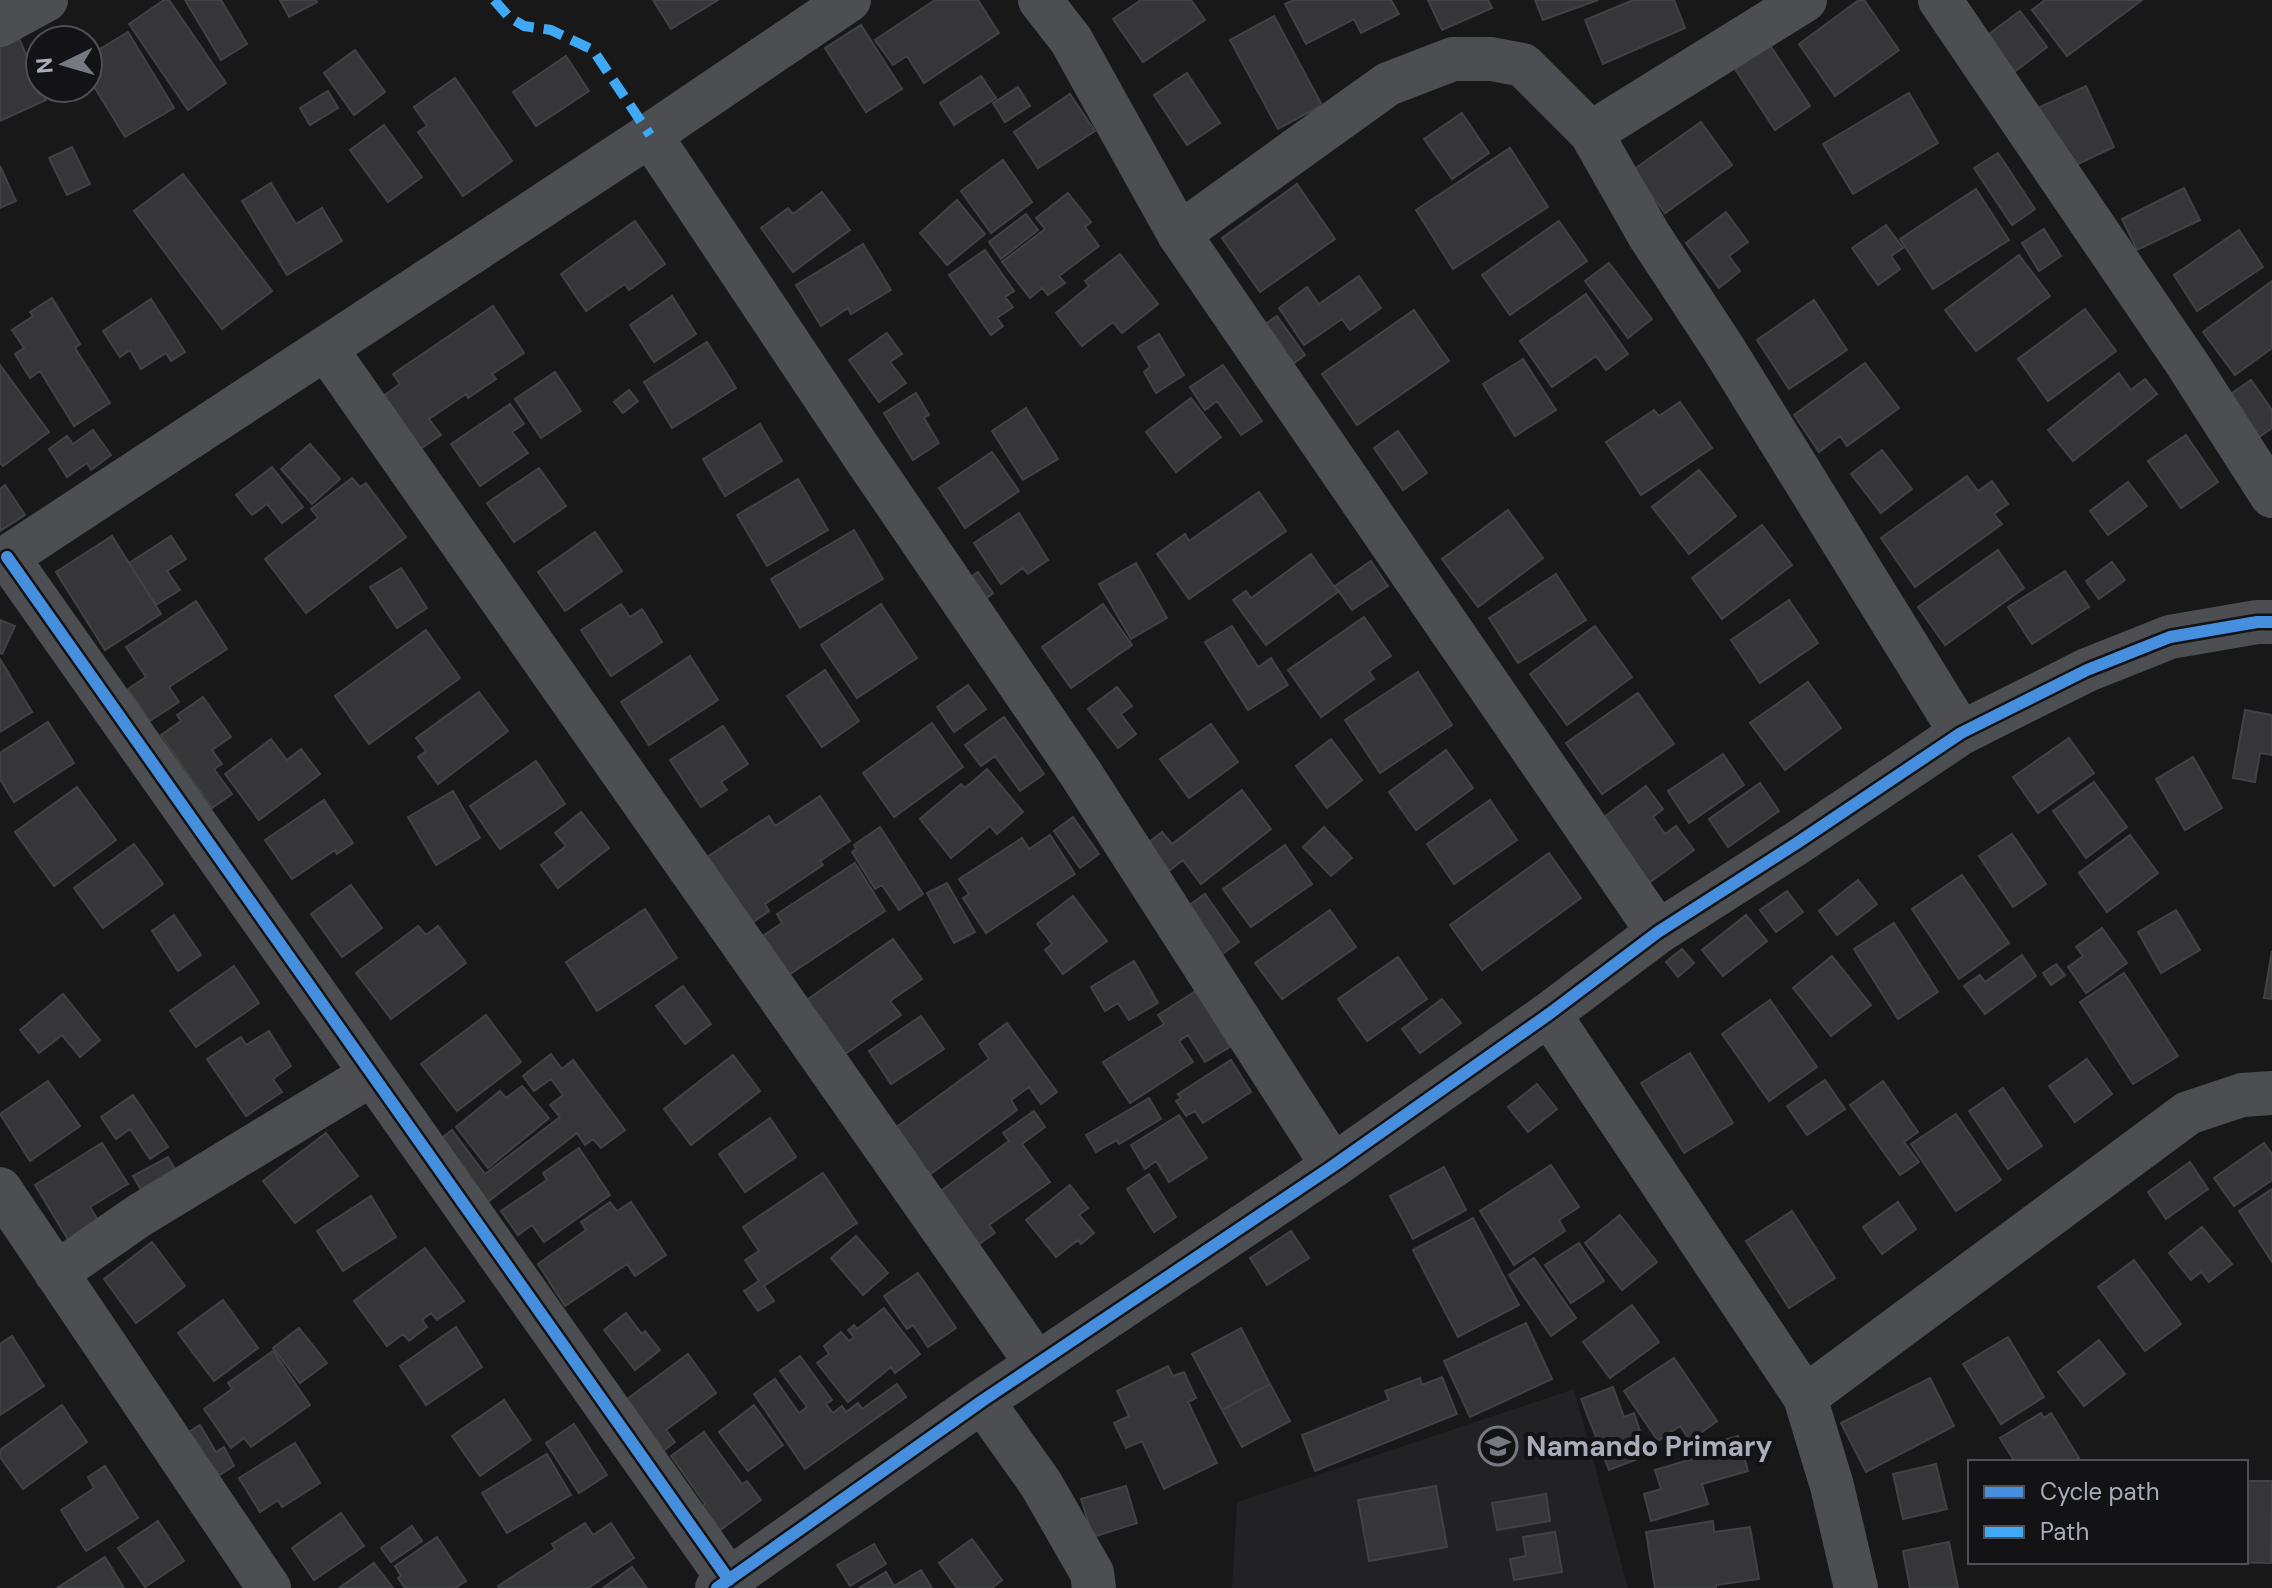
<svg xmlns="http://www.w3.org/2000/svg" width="2272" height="1588" font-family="'DM Sans',sans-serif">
<rect width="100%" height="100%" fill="#181819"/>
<path fill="#222225" d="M1574 1389 1628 1588H1232L1237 1502Z"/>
<path fill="#363638" stroke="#414245" stroke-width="2" d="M164 0H169L226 83 188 110 129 24Z
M185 0H221L247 44 221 60Z
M280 0H316L317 2 289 17Z
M653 0H718L671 29Z
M935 0H978L999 33 924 83 907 56 893 65 875 40Z
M1141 0H1191L1205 20 1143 62 1113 19Z
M1294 0H1391L1399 14 1361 33 1354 19 1306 44 1285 4Z
M1428 0H1488L1492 8 1442 30Z
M1535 0H1598L1543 20Z
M1633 0H1674L1685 28 1603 64 1585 20Z
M1859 0H1864L1899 50 1835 96 1799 44Z
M2045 0H2142L2067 56 2032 10Z
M2020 11 2047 47 2009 76 1977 43Z
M1274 16 1322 105 1278 129 1230 40Z
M861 25 902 89 866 112 825 48Z
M128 32 174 108 125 137 88 77V56Z
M17 34 46 100 0 121V41Z
M1770 45 1810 106 1775 130 1735 69Z
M355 50 385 92 354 115 324 73Z
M566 56 589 91 536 126 513 92Z
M1187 73 1220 123 1187 145 1154 95Z
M981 76 996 98 954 125 940 103Z
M455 78 512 161 463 196 418 132 427 126 414 107Z
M2086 86 2114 147 2059 173 2031 111Z
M1018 87 1030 106 1005 122 993 103Z
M328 91 338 108 310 125 300 108Z
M1909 93 1938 143 1853 194 1823 144Z
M1070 94 1095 131 1038 168 1014 132Z
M1462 113 1489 153 1452 179 1424 139Z
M1701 122 1732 165 1665 213 1633 170Z
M384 125 422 177 388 202 350 150Z
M72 147 90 184 67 195 49 158Z
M1510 148 1548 207 1453 269 1416 210Z
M1998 153 2035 209 2012 225 1974 168Z
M1003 160 1032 202 991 233 961 191Z
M0 166 16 201 0 208Z
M183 174 272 291 222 329 134 211Z
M271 183 296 224 322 208 342 241 287 275 242 201Z
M1297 184 1335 239 1260 292 1222 238Z
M2184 188 2200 220 2137 250 2122 219Z
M1976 189 2009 240 1933 289 1900 239Z
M822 192 850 230 793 272 761 228 788 208 793 214Z
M1068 193 1091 222 1085 227 1099 246 1059 276 1065 283 1048 295 1042 288 1030 298 1002 262 1045 229 1036 218Z
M957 200 985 234 947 265 920 233Z
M1726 212 1748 242 1729 256 1740 271 1719 288 1686 243Z
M1026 214 1038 230 1001 259 989 242Z
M635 221 665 264 629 290 625 284 586 311 561 274Z
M1559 221 1587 261 1510 315 1482 275Z
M1886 225 1903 248 1891 256 1900 269 1878 285 1852 248Z
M2044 229 2061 256 2039 271 2022 243Z
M2239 230 2263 267 2197 311 2174 275Z
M863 244 891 290 851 314 848 308 821 326 796 285Z
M985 250 1014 291 1005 297 1013 307 997 318 1003 326 991 335 949 275Z
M1120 254 1158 304 1122 333 1113 322 1082 346 1056 313 1089 286 1085 281Z
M2019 255 2050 296 1976 351 1945 310Z
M1609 263 1652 319 1628 338 1585 281Z
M1359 276 1381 308 1350 330 1342 319 1304 345 1279 308 1307 287 1319 304Z
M2272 281V348L2235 375 2203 332Z
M1586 294 1628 354 1606 370 1596 356 1552 387 1520 341Z
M672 296 696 334 654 362 630 325Z
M52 298 80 344 75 348 110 403 74 426 40 371 30 378 15 354 24 348 12 330 33 316 30 312Z
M151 299 185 352 171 361 166 353 141 369 130 350 120 357 103 331Z
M1814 300 1847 350 1789 389 1757 340Z
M493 306 524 353 492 374 496 379 468 398 466 394 429 419 441 435 407 458 371 405 400 384 393 374Z
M2085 309 2116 351 2048 401 2018 359Z
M1414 310 1449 361 1357 425 1322 374Z
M1277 316 1305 355 1282 372 1254 332Z
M887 333 902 354 890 362 906 383 879 402 849 360Z
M1159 334 1184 375 1156 393 1144 372 1150 367 1138 347Z
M707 342 736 388 672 428 644 382Z
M1523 359 1556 410 1515 436 1483 384Z
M1865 363 1899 408 1847 446 1840 436 1819 452 1794 415Z
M0 365 49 432 3 466 0 463Z
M1223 365 1262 421 1241 435 1217 401 1205 410 1190 387Z
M555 372 581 411 541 438 515 399Z
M2119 373 2131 390 2145 379 2157 394 2073 461 2048 430Z
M2251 380 2272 410V428L2252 442 2222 400Z
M629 390 638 401 623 413 614 402Z
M916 393 929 415 924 418 939 443 913 460 884 413Z
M1191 398 1221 437 1176 472 1146 432Z
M1680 402 1712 448 1641 495 1606 442 1654 410 1659 416Z
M510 404 524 424 512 432 528 453 480 486 451 444Z
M1026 408 1058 459 1023 480 992 431Z
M760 424 782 461 725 496 703 459Z
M93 430 111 455 91 470 87 463 67 477 49 449 67 436 73 444Z
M1398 431 1427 473 1403 490 1374 448Z
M2186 435 2218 482 2181 508 2148 461Z
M310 444 340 479 312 504 281 469Z
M1882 450 1912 489 1881 513 1851 474Z
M992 452 1019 491 965 528 939 488Z
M272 467 303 507 282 523 267 504 252 515 236 495Z
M539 468 566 506 514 542 487 503Z
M1699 470 1736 516 1689 554 1652 507Z
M1967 476 1978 491 1992 481 2008 504 1994 514 2002 524 1915 587 1881 538Z
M352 478 360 487 366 483 406 537 306 613 265 559 318 518 311 509Z
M798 479 828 530 767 566 737 515Z
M2128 482 2147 506 2108 535 2090 511Z
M5 485 25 515 0 531V489Z
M1259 492 1286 531 1189 599 1157 554 1185 534 1189 541Z
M1508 510 1543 558 1478 607 1442 559Z
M1019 513 1048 560 1028 574 1023 568 1001 584 974 543Z
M1762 525 1792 565 1722 619 1692 578Z
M854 530 883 579 800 628 771 579Z
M595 532 622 571 565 611 538 572Z
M112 536 161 614 105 650 56 572Z
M171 536 186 559 167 571 180 590 156 605 129 563Z
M1998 550 2024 588 1945 645 1918 607Z
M1311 554 1338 592 1266 645 1233 600 1246 591 1251 598Z
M1371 561 1388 586 1352 610 1335 586Z
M2112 562 2125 580 2099 599 2086 581Z
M1136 563 1167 618 1131 639 1099 584Z
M401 568 427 608 397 628 370 587Z
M2065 571 2089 607 2032 644 2008 607Z
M978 572 993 593 977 606 961 584Z
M1556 574 1586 620 1518 663 1489 618Z
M1789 600 1818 643 1760 683 1731 640Z
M196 601 227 649 169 687 179 702 150 721 128 689 146 677 126 647Z
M621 604 630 617 642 609 662 642 611 676 581 630Z
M881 604 917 658 857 698 821 645Z
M1103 604 1132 645 1071 688 1042 647Z
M1364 617 1391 656 1369 671 1374 679 1321 717 1288 670Z
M0 620 15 626 2 654 0 653Z
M1232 626 1258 667 1271 658 1288 685 1248 710 1205 642Z
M1595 626 1632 677 1567 725 1530 674Z
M426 630 460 678 369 744 335 696Z
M690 656 718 700 649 745 621 702Z
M0 659 32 712 0 732Z
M825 670 859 721 822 747 787 696Z
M1418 672 1452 725 1380 773 1345 720Z
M1808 682 1841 728 1785 770 1750 723Z
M968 685 986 709 954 732 937 707Z
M1117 687 1132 706 1121 714 1136 734 1118 748 1088 709Z
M479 692 508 731 438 784 418 757 426 751 416 738Z
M1638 693 1674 744 1602 794 1566 743Z
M203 697 231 737 212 750 222 764 214 769 232 794 212 808 161 735 181 721 177 715Z
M2245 710 2272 715V755L2260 753 2255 782 2233 778Z
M1004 717 1044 774 1020 791 995 756 981 766 965 745Z
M48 722 74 763 14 802 0 779V753Z
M932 723 963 767 894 817 863 773Z
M1211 724 1238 762 1189 798 1160 759Z
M723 726 748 764 721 782 727 790 701 807 670 760Z
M2069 738 2094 773 2038 813 2013 777Z
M271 739 287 760 301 749 320 774 259 820 225 774Z
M1331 739 1362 780 1327 808 1296 766Z
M1446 750 1473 788 1416 830 1389 792Z
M1723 754 1744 785 1689 823 1668 791Z
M2193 757 2222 808 2185 830 2156 779Z
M536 761 565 804 500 849 470 806Z
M987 769 1023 812 997 834 990 826 951 858 920 819 961 784 965 788Z
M2094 782 2127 827 2086 858 2053 811Z
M1760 783 1779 811 1728 847 1709 819Z
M1646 786 1663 809 1653 817 1665 834 1676 826 1694 850 1639 890 1592 826Z
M77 787 116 840 54 886 15 832Z
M1242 790 1271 829 1201 884 1183 860 1169 871 1148 843 1162 832 1172 844Z
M453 791 480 838 436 865 408 817Z
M820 796 850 841 820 861 823 865 765 904 769 911 745 928 701 861 769 816 775 826Z
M324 800 353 843 337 854 335 850 292 879 265 840Z
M1490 800 1517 840 1454 884 1427 844Z
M581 812 609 848 558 888 541 865 566 846 555 833Z
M1073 817 1099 854 1080 868 1054 831Z
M880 827 923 894 899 910 882 885 875 889 852 852 856 849 854 845Z
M1324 827 1352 858 1331 876 1303 847Z
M2012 834 2046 884 2013 907 1979 856Z
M1050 835 1075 874 986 933 963 898 969 894 959 879 1022 838 1029 849Z
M2130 835 2158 873 2107 912 2079 873Z
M134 844 163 884 103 928 74 888Z
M1285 845 1312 884 1251 927 1223 889Z
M1549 853 1581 898 1482 970 1450 925Z
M855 863 885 911 784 978 758 939 782 923 777 914Z
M1962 875 2009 943 1959 979 1912 909Z
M1858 880 1877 904 1837 935 1819 911Z
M947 883 975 932 954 943 927 893Z
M351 885 382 928 342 957 311 914Z
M1787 891 1803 912 1776 932 1760 910Z
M1205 894 1239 942 1218 957 1184 909Z
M1073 896 1107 941 1063 974 1045 950 1052 944 1037 924Z
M645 909 677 958 597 1011 566 962Z
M1330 910 1356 947 1282 999 1255 963Z
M2176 910 2200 950 2161 973 2138 932Z
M174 915 201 955 178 971 152 931Z
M1746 915 1767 941 1723 976 1702 950Z
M1894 923 1938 992 1898 1019 1854 949Z
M418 926 426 935 438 926 466 963 391 1019 356 973Z
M2102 928 2127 963 2086 993 2068 967 2083 956 2076 947Z
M893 939 922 979 890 1001 901 1015 835 1061 797 1007Z
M1682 949 1694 963 1678 977 1666 962Z
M2272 951V999L2264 998Z
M2022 955 2036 976 1985 1014 1964 986 1980 975 1985 982Z
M1832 956 1871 1005 1831 1036 1793 988Z
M1398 957 1427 999 1367 1041 1338 999Z
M1134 961 1158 1003 1129 1020 1118 1003 1105 1011 1091 987Z
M2056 964 2065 975 2051 985 2043 973Z
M234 966 259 1003 196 1047 170 1011Z
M2124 973 2178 1056 2133 1084 2080 1002Z
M683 986 711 1024 685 1044 656 1006Z
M1196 991 1230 1047 1205 1062 1188 1035 1179 1041 1193 1062 1130 1103 1103 1062 1164 1024 1158 1015Z
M63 994 100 1040 80 1057 62 1035 39 1053 20 1030Z
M1442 999 1461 1023 1420 1053 1402 1029Z
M1770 1000 1817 1067 1769 1101 1722 1034Z
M486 1015 521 1062 457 1111 421 1064Z
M921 1016 944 1049 891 1084 869 1051Z
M1007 1023 1057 1092 1041 1104 1029 1087 1011 1100 1017 1110 921 1181 887 1134 989 1059 979 1044Z
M269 1031 291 1066 273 1079 282 1092 246 1116 207 1059 241 1037 246 1045Z
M1690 1053 1733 1123 1684 1153 1641 1083Z
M551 1054 562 1069 573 1060 625 1130 601 1148 593 1139 585 1145 577 1133 476 1211 429 1148 452 1130 485 1174 560 1117 550 1105 563 1095 551 1079 534 1091 523 1076Z
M733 1055 760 1091 691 1145 664 1109Z
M2087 1059 2112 1094 2075 1122 2049 1086Z
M1231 1060 1251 1092 1203 1123 1195 1111 1186 1116 1176 1101 1181 1098 1178 1094Z
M1825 1080 1845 1109 1807 1135 1787 1106Z
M48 1081 80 1126 30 1161 0 1114Z
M1883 1081 1918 1132 1904 1142 1919 1162 1900 1175 1850 1105Z
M1537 1084 1557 1109 1528 1132 1508 1107Z
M522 1086 549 1118 488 1168 456 1127 500 1091 506 1098Z
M2003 1088 2042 1146 2008 1169 1969 1111Z
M133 1095 168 1147 150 1159 130 1129 116 1139 101 1117Z
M1149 1098 1161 1119 1119 1144 1117 1140 1096 1152 1086 1135Z
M1034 1111 1045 1127 1022 1144 1050 1182 989 1225 995 1233 964 1254 931 1198 1009 1141 1003 1133Z
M1956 1114 2001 1180 1956 1211 1911 1144Z
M1179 1115 1207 1158 1169 1182 1156 1161 1145 1169 1131 1145Z
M770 1118 796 1157 745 1192 719 1154Z
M326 1133 358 1176 295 1223 263 1181Z
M102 1143 128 1184 90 1207 102 1227 72 1246 35 1185Z
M2264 1143 2272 1154V1180L2234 1206 2214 1178Z
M579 1148 610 1195 544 1242 532 1225 518 1235 501 1211 547 1180 543 1173Z
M168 1157 179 1176 144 1195 133 1176Z
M2190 1162 2208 1189 2166 1219 2148 1192Z
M1551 1165 1579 1207 1559 1220 1565 1231 1514 1265 1480 1211Z
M1444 1167 1466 1210 1413 1239 1390 1196Z
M823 1173 857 1223 764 1286 774 1301 758 1311 744 1291 759 1281 745 1260 759 1251 743 1227Z
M1149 1174 1176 1217 1154 1232 1127 1189Z
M1070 1185 1088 1208 1079 1215 1094 1233 1081 1244 1078 1240 1056 1257 1026 1220Z
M2272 1189V1262L2239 1211Z
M371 1196 396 1237 343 1271 317 1231Z
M610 1202 617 1211 631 1202 666 1255 635 1276 627 1264 565 1306 538 1264 586 1230 581 1222Z
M1898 1202 1916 1229 1882 1254 1863 1227Z
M1792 1211 1835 1278 1789 1308 1746 1241Z
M1620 1215 1657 1262 1622 1290 1585 1243Z
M1473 1218 1519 1305 1458 1337 1413 1250Z
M2202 1227 2232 1264 2209 1282 2201 1272 2191 1280 2169 1253Z
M1291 1231 1309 1258 1267 1285 1250 1258Z
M856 1236 888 1273 863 1295 831 1258Z
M152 1242 185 1286 136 1323 104 1279Z
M1579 1243 1604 1281 1571 1303 1545 1265Z
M425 1248 464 1301 437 1320 431 1313 422 1320 427 1327 409 1341 403 1334 387 1346 354 1301Z
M1534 1258 1576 1318 1551 1336 1509 1275Z
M2134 1260 2181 1324 2145 1351 2098 1287Z
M918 1273 956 1328 928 1347 913 1325 907 1329 884 1296Z
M223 1300 258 1348 214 1381 178 1333Z
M1632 1305 1659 1342 1610 1378 1583 1342Z
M884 1308 920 1354 895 1373 891 1367 848 1402 817 1363 829 1354 824 1346 841 1332 849 1341 854 1337 848 1330 854 1325 857 1329Z
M626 1313 642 1334 645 1331 660 1350 635 1370 604 1330Z
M1526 1323 1552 1379 1470 1417 1444 1361Z
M456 1327 482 1367 426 1405 400 1366Z
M299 1328 327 1363 300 1383 273 1348Z
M1241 1328 1270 1384 1222 1410 1192 1354Z
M12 1336 44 1386 0 1415V1344Z
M2008 1337 2044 1397 2001 1424 1963 1364Z
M2099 1340 2125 1374 2084 1406 2058 1372Z
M273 1351 310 1405 251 1447 244 1438 231 1448 204 1409 232 1389 228 1383Z
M688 1354 716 1393 666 1430 675 1442 652 1459 615 1408Z
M800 1356 832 1400 826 1404 833 1413 842 1406 846 1412 858 1403 862 1409 897 1384 906 1397 805 1469 754 1394 775 1379 799 1413 807 1407 780 1371Z
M1674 1358 1717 1421 1690 1441 1680 1426 1658 1441 1624 1391Z
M1168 1366 1173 1376 1184 1372 1196 1398 1188 1402 1217 1463 1164 1489 1142 1441 1126 1448 1114 1423 1129 1416 1117 1391Z
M1442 1377 1457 1414 1315 1471 1302 1435 1389 1400 1385 1391 1420 1378 1422 1385Z
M1930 1378 1954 1426 1866 1472 1841 1423Z
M1270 1384 1290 1421 1242 1447 1222 1410Z
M1613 1387 1624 1417 1634 1413 1642 1437 1636 1439 1643 1457 1609 1470 1581 1399Z
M504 1400 531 1440 480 1476 452 1436Z
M62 1405 87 1442 23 1489 0 1457V1450Z
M754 1405 783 1445 748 1471 719 1432Z
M2041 1413 2044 1418 2051 1413 2079 1458 2073 1462H2015L2000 1438Z
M574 1424 607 1475 579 1493 546 1443Z
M200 1425 216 1452 224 1447 234 1466 203 1485 176 1440Z
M704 1432 742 1484 747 1481 761 1500 715 1534 698 1510 705 1504 671 1456Z
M1738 1436 1748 1471 1702 1484 1708 1504 1651 1521 1644 1494 1661 1489 1655 1470 1696 1458 1693 1449Z
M295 1443 320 1483 282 1507 278 1500 260 1512 239 1478Z
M547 1454 571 1495 507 1533 482 1493Z
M1936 1464 1947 1509 1903 1519 1893 1474Z
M105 1466 138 1518 86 1551 61 1510 94 1488 88 1477Z
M2246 1481H2272L2271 1563 2218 1562H2246Z
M1126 1486 1137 1523 1093 1537 1081 1499Z
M1436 1486 1447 1547 1369 1561 1358 1500Z
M1546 1494 1550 1521 1497 1530 1492 1503Z
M341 1513 364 1546 314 1580 292 1548Z
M158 1521 184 1561 145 1587 118 1548Z
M1713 1521 1714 1532 1750 1527 1759 1579 1716 1585V1588H1655L1646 1532Z
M585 1523 593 1535 611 1523 634 1558 588 1588H499L498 1586 555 1549 552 1544Z
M412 1526 422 1541 391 1562 381 1548Z
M1555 1532 1562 1572 1514 1580 1510 1559 1526 1556 1523 1537Z
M437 1537 466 1581 455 1588H405L398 1578 401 1576 395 1566Z
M972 1539 1002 1580 992 1588H957L939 1563Z
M1949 1542 1958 1588H1910L1903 1551Z
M874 1544 886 1564 850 1586 837 1565Z
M105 1557 124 1588H57Z
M374 1563 393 1588H339Z
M632 1567 647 1588H603Z
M921 1570 932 1588H859L886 1572 894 1586Z"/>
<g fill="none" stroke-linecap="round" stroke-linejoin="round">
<path stroke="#4c4e52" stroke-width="44" d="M1040 0 1071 40 1179 234 1658 932
M1940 0 2188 365 2272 496
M0 25 46 0
M1591 133 1805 0
M650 135 864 456 1081 774 1333 1166
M1179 234 1388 84 1453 59H1491L1523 65 1591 133 1649 235 1725 351 1961 733
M326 349 1037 1364
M7 557 729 1580
M0 562 650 135 849 0
M1549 1014 1805 1397 1832 1486 1856 1588
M0 1189 269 1588
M56 1273 140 1215 372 1074
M1805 1397 2188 1113 2242 1095 2272 1093
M982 1401 1041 1484 1092 1573 1094 1588
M717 1588 982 1401 1333 1166 1549 1014 1658 932 1797 843 1961 733 2087 670 2170 637 2257 622H2272"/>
<path stroke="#3fa9f5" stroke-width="10" stroke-dasharray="20 10" stroke-linecap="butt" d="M494 0 509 17 524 26 551 30 593 50 650 135"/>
<defs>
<path id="cycleway" d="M7 557 729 1580
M717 1588 982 1401 1333 1166 1549 1014 1658 932 1797 843 1961 733 2087 670 2170 637 2257 622H2272"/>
</defs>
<use href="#cycleway" stroke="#131215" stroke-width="17"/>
<use href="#cycleway" stroke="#468fdf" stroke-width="12"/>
</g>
<defs>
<symbol id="school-ring" viewBox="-11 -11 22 22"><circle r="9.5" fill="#131215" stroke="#767982" stroke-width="1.5"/><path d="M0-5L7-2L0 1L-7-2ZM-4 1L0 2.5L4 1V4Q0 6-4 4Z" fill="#767982"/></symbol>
</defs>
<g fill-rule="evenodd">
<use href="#school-ring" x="1476" y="1424" width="44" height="44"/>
</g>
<g text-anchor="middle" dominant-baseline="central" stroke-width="8" stroke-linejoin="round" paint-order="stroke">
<g font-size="28" font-weight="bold" fill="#a9adba" stroke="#131215" text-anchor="start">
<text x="1526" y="1446">Namando Primary</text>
</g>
</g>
<rect x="1968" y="1460" width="280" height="104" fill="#131215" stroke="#4f5057" stroke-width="2"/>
<rect x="1984" y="1486" width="40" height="12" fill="#468fdf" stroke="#4f5057" stroke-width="2"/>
<text x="2040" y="1500" font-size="24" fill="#a9adba">Cycle path</text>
<rect x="1984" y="1526" width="40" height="12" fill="#3fa9f5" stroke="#4f5057" stroke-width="2"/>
<text x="2040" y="1540" font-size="24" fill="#a9adba">Path</text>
<g transform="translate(64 64) rotate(265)"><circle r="38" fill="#131215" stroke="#4f5057" stroke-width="2"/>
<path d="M0-6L14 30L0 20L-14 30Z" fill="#767982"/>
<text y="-12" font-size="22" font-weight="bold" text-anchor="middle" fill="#a9adba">N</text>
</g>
</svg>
